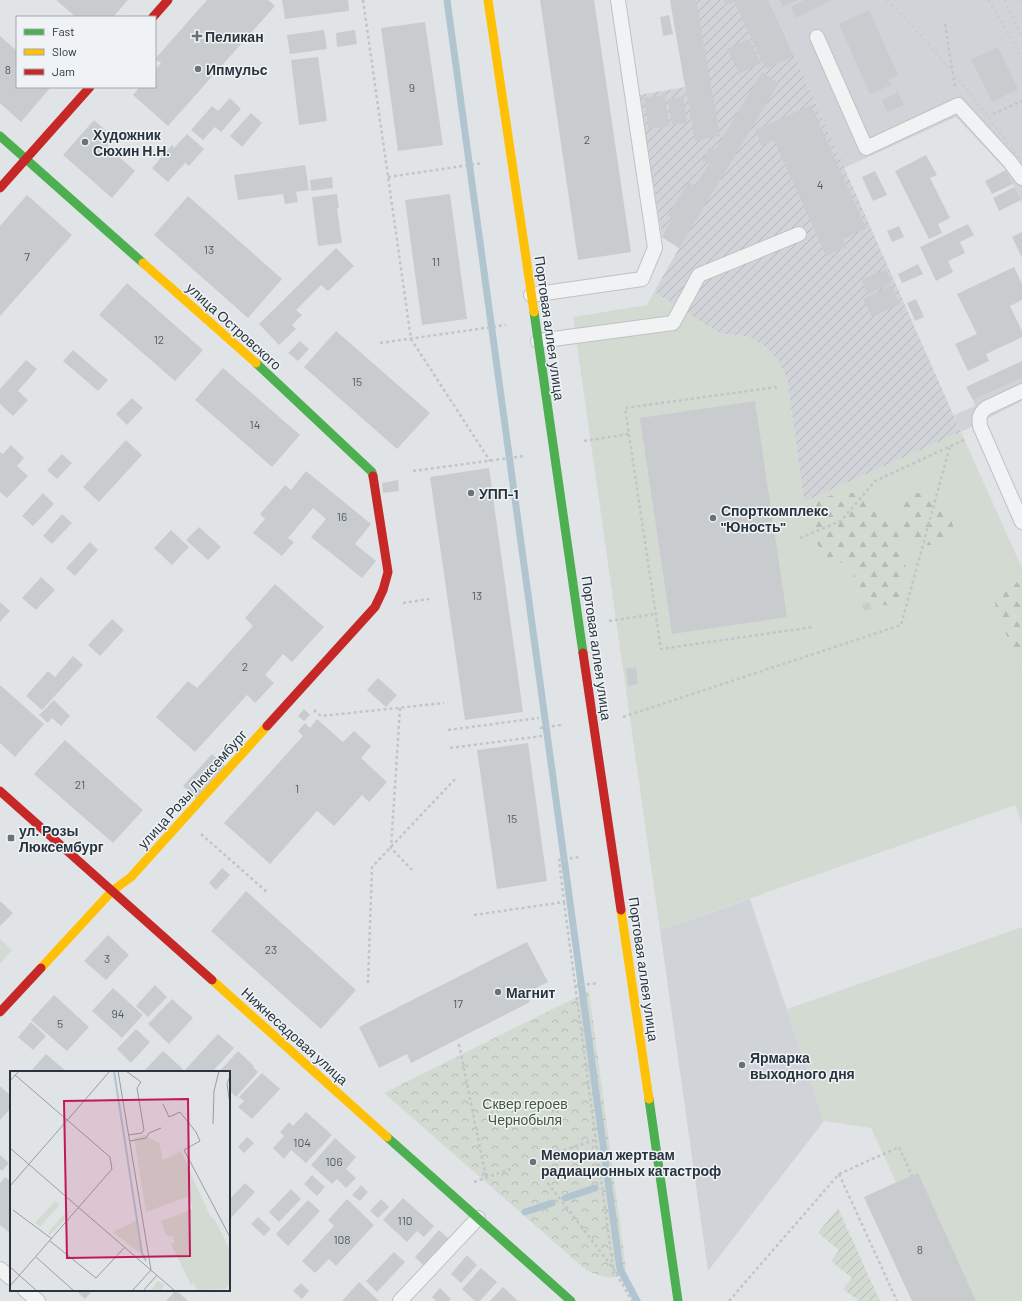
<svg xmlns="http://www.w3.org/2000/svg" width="1022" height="1301" font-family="Barlow,sans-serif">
<defs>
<pattern id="industrial-furrows" width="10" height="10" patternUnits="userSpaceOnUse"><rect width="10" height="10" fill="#d0d4d9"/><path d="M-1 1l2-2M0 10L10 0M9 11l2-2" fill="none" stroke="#b3b7bb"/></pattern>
<pattern id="forest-firs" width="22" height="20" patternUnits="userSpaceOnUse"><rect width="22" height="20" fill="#d3dad2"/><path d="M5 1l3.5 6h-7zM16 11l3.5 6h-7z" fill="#b5bcb5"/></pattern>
<pattern id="park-crowns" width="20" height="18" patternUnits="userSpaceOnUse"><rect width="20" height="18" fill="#d3dad2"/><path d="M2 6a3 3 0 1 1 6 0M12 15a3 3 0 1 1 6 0" fill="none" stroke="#b5bcb5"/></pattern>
<pattern id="garden-furrows" width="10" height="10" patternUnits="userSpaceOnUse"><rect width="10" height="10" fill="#d3dad2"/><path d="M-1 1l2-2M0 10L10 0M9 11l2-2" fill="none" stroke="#b5bcb5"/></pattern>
</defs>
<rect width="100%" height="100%" fill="#e1e4e6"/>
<path fill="#d0d4d9" d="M768 0H1022V203L1006 170 956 117 844 168 802 72Z
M1022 378V401L961 432 954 415 975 406 973 400Z
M750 899 824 1121 708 1271 660 930Z"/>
<path fill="url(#industrial-furrows)" d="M670 0H768L802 72 961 432 804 502 787 379 749 337 734 335 720 334 654 292 679 248 662 237 639 95 685 87Z"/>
<path fill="#d3dad2" d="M654 292 720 334 734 335 749 337 764 345 779 361 787 379 804 502 961 432 1022 568V824L1015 805 660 930 573 317 647 305Z
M1022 927V1301H912L864 1197 896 1182 871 1128 824 1121 787 1009Z
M0 939 12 950 0 964Z"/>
<path fill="url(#forest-firs)" d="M852 493C859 493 867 494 873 498 876 500 878 505 881 508 903 533 916 576 895 605 883 607 857 602 853 588 852 581 855 578 853 569 849 567 846 564 842 563 837 561 831 561 827 557 817 547 801 517 813 504 822 495 840 494 852 493Z
M916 493C944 494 949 506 954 531 953 534 951 538 949 540 945 544 938 545 932 545 929 545 925 545 923 545 918 544 912 540 909 537 894 522 899 504 916 493Z
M1014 580 1022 587V670L996 611C994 595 996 582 1014 580Z"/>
<path fill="url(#park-crowns)" d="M589 991 626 1269C615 1284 600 1276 586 1270L384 1093Z"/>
<path fill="url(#garden-furrows)" d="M838 1208 880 1301H859L843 1289 852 1278 831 1261 839 1250 818 1233Z"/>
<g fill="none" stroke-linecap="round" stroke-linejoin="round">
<path stroke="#b1c5d0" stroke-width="7" d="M447 0 620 1269 637 1301
M565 1198 595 1188
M525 1212 552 1203"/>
</g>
<path fill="#c9ccce" d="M56 0H128L113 17H76Z
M207 0H268L275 6 168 126 133 95 138 89 136 87H155V70L161 63 155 59Z
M282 0H348L349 11 285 19Z
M540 0H594L631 252 578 260Z
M670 0H696L720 136 695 141Z
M724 0H768L794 56 766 69 734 2 726 6Z
M779 0H798L783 7Z
M804 0H832L796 18 791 7Z
M869 10 898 75 888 80 891 85 870 94 839 24Z
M669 15 673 34 663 36 660 17Z
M425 22 443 145 398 151 381 28Z
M324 30 327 49 290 54 287 35Z
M355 30 357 44 337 47 336 33Z
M0 36 17 51V87H51L21 122 0 103Z
M749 39 761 63 739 74 727 49Z
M998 47 1018 89 992 102 971 59Z
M318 57 327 121 299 125 291 60Z
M762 72 779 83 679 248 662 237 673 218 668 215 688 182 695 186 709 164 702 160 710 147 715 150Z
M898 92 904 105 887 112 882 100Z
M665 95 669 126 649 129 644 98Z
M683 96 687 123 672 125 668 99Z
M230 98 241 109 221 132 215 127 203 140 191 130 212 106 218 111Z
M811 105 866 228 843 239 847 247 826 256 774 140 762 146 755 130Z
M251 113 262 123 242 147 230 136Z
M94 120 114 138 107 146 135 171 112 198 63 155Z
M187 134 204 149 189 166 185 163 168 182 152 168 172 145 174 148Z
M926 155 937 175 930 178 950 218 938 224 942 233 929 239 895 171Z
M305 165 309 190 296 192 298 202 285 204 283 194 238 200 234 175Z
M1006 170 1013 184 992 194 985 181Z
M875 171 887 195 873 201 862 177Z
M332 177 333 188 311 191 310 180Z
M1014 187 1021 200 999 211 993 198Z
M337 194 339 208H337L342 243 318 246 312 197Z
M450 194 467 319 422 325 405 200Z
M27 195 72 235 0 316V226Z
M188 196 282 279 248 318 154 235Z
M968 224 974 235 960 242 965 253 948 261 953 272 936 281 920 247Z
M899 226 904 237 892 242 887 231Z
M1022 232V258L1012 237Z
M336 248 354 266 328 291 321 285 296 310 302 315 292 325 296 329 279 345 259 324Z
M918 264 923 274 902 283 898 274Z
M1014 267 1022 284V300L1010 306 1022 331V337L986 354 989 361 968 371 955 344 977 334 957 294Z
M886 269 892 283 868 294 861 280Z
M127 283 203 350 175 381 99 315Z
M891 285 900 304 872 317 863 299Z
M916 299 924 317 915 321 907 303Z
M336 331 430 413 397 449 304 367Z
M300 341 309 349 298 361 288 353Z
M73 350 108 380 98 391 63 361Z
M26 360 37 369 18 391 28 400 13 416 0 404V389Z
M1022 361V378L973 400 966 387Z
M223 368 300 435 272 467 195 400Z
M132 398 143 408 127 425 116 414Z
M755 401 787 617 672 634 640 418Z
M126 440 142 455 99 502 83 487Z
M11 445 24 458 17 466 28 476 7 498 0 492V452L3 454Z
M62 454 72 463 57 479 47 470Z
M489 468 523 712 465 720 430 477Z
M306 471 371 524 355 544 376 561 362 578 311 537 326 519 313 508 288 538 294 542 282 556 253 533 265 519 260 514 285 485 291 490Z
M398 480 399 491 383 493 382 483Z
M43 493 54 504 33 526 22 516Z
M62 514 72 523 52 544 43 536Z
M199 527 221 547 208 560 186 540Z
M171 530 189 547 172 565 154 548Z
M90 542 98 550 75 576 66 568Z
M41 577 55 590 36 610 22 598Z
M275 584 324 627 292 662 283 654 265 675 274 683 255 703 247 695 195 752 156 717 188 681 197 688 253 626 245 618Z
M0 602 10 611 0 622Z
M869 602 871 609 864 611 862 605Z
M112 619 124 630 100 656 88 645Z
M73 656 83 665 42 710 26 696 48 671 55 677Z
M636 667 638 684 628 686 626 669Z
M378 678 397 695 386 707 367 690Z
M0 685 44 724 15 757 0 743Z
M54 700 70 716 61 726 52 718 48 723 39 715Z
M304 709 310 715 304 721 298 716Z
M317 719 343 742 354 731 371 746 361 758 387 782 369 802 362 795 334 826 317 811 270 864 224 823 303 736 298 731 305 723 310 728Z
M65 740 143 810 113 843 34 774Z
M528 743 547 881 497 889 477 750Z
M212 754 226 767 197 799 183 786Z
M222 868 230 875 216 890 209 883Z
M246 891 356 990 321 1029 211 931Z
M0 901 13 913 0 926Z
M108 935 129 955 106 980 84 961Z
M527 942 548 982 526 993 530 1002 411 1063 407 1054 379 1068 359 1027Z
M155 985 167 997 148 1017 136 1006Z
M113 988 143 1015 122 1038 92 1011Z
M54 995 89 1027 67 1051 31 1020Z
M172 999 193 1018 169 1044 148 1024Z
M31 1022 46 1036 33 1050 18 1037Z
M136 1029 150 1042 131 1063 117 1049Z
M218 1034 234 1048 212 1072H183Z
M163 1051 183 1069 180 1072H143Z
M238 1051 254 1066 253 1067 258 1072 236 1097 231 1092 229 1094V1072H219Z
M46 1054 67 1072H30Z
M262 1073 280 1089 252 1119 238 1107 244 1101 239 1097Z
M0 1086 11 1096V1108L0 1120Z
M306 1112 332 1135 306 1163 291 1150 284 1159 273 1148 284 1136 280 1132 289 1122 293 1126Z
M247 1137 254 1143 244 1153 238 1147Z
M335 1138 356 1157 346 1169 356 1178 346 1188 337 1179 332 1184 311 1165Z
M0 1155 9 1163 2 1171 0 1169Z
M918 1173 976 1301H912L864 1197Z
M312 1175 325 1187 317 1196 304 1184Z
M5 1177 11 1182V1234L0 1225V1183Z
M245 1183 255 1192 229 1220V1200Z
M361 1185 368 1192 360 1201 352 1195Z
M291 1189 301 1199 279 1222 269 1212Z
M403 1198 434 1226 424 1237 417 1231 407 1242 383 1220Z
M347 1199 374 1225 336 1266 329 1259 315 1273 302 1261 334 1226 328 1220Z
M381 1199 389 1207 378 1218 370 1211Z
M308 1200 320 1211 288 1246 276 1234Z
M258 1217 271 1229 264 1236 251 1224Z
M439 1230 450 1240 425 1267 415 1257Z
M394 1252 405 1262 377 1292 366 1281Z
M467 1255 477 1265 461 1283 451 1274Z
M481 1268 497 1282 480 1301H475L462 1289Z
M359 1282 379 1301H342Z
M301 1283 309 1291 302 1299 293 1291Z
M503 1287 518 1301H490Z
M440 1288 451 1299 449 1301H436L432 1297Z
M75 1290H93L85 1299Z
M176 1290 188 1301H166Z"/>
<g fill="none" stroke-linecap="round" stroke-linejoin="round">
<defs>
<path id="lane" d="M817 37 866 148 958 105 1010 162 1022 178
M531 295 642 279 655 248 618 0
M538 341 673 323 699 275 799 234
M1022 391 986 408C979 414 979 418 980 426L1022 522
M0 1269 11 1278
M25 1290 38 1301
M400 1301 478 1218"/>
</defs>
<use href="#lane" stroke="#bfc2c4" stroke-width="16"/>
<path stroke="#c2c5c7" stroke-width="2.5" stroke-dasharray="3 3" stroke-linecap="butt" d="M363 0 411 339 490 461
M945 24 955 87
M993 114 1022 101
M388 177 483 163
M380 343 506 325
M777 387 625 408 661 649 813 627
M584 441 629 434
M413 471 524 456
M800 538 841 521 875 481 966 439
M403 603 429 599
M609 621 655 614
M400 708 391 848 412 870
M314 710 321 716 444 703
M623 717 901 625 950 446
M540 728 561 725
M448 730 539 718
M450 748 542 736
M201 834 268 893
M564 902 613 1268
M474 915 564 902 559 860 580 857
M368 983 372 867 455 779
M575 986 598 983
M459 1044 486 1178
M552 1154 595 1140
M839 1174 897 1301
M544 1178 613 1268 632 1301
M474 1182 513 1168
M729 1301 839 1174 899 1147 912 1176"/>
<use href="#lane" stroke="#f0f2f3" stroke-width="14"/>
<path stroke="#4caf50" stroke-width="9" d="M0 136 143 263
M534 312 583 653
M256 363 372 472 373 476
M649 1099 678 1301
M387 1137 571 1301"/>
<path stroke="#ffc107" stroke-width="9" d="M488 0 534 312
M143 263 256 363
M621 910 649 1099
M41 968 112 891 131 877 267 726
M212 980 387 1137"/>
<path stroke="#c62828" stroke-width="9" d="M153 17 168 0
M0 188 90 87
M583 653 621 910
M267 726 375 607 383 590 388 572 373 476
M0 791 212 980
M0 1012 41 968"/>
<path stroke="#caccce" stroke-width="3" stroke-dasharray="2 4" stroke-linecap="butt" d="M887 0C936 49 981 106 1022 162
M989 0 1022 58
M1005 0 1022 38
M1021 0 1022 3"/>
</g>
<g fill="#697279" stroke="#eff3f6" stroke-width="1.5">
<path d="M195 30h4v4h4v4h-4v4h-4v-4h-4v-4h4z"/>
<circle cx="198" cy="69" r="4"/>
<circle cx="85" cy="142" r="4"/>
<circle cx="471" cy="493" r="4"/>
<circle cx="713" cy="518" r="4"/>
<rect x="7" y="834" width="8" height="8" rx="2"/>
<circle cx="498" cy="992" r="4"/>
<circle cx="742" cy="1065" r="4"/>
<circle cx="533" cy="1162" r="4"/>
</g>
<g text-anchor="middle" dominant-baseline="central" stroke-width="3" stroke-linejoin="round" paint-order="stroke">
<g font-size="12" fill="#525b63">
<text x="8" y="69">8</text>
<text x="412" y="87">9</text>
<text x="587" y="139">2</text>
<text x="820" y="184">4</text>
<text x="209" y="249">13</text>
<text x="27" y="256">7</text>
<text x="436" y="261">11</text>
<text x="159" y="339">12</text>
<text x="357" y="381">15</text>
<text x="255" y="424">14</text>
<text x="342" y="516">16</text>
<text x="477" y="595">13</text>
<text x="245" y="666">2</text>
<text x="80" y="784">21</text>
<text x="297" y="788">1</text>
<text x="512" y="818">15</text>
<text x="271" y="949">23</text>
<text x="107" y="958">3</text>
<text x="458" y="1003">17</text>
<text x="118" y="1013">94</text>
<text x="60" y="1023">5</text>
<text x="302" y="1142">104</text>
<text x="334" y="1161">106</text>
<text x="405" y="1220">110</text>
<text x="342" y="1239">108</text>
<text x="920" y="1249">8</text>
</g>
<g font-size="14" font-weight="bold" fill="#29343e" stroke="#eff3f6" text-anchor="start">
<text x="205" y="36">Пеликан</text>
<text x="206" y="69">Ипмульс</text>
<text x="93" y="134">Художник<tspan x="93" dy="16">Сюхин Н.Н.</tspan></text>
<text x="479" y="493">УПП-1</text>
<text x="721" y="510">Спорткомплекс<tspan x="721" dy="16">"Юность"</tspan></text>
<text x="19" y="830">ул. Розы<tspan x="19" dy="16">Люксембург</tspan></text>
<text x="506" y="992">Магнит</text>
<text x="750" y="1057">Ярмарка<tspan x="750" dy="16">выходного дня</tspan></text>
<text x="541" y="1154">Мемориал жертвам<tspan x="541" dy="16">радиационных катастроф</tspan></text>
</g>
<g font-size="14" fill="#29343e" stroke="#eff3f6">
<text transform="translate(234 326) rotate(42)">улица Островского</text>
<text transform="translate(550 328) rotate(82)">Портовая аллея улица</text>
<text transform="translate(597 648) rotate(82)">Портовая аллея улица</text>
<text transform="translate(192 789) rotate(-48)">улица Розы Люксембург</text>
<text transform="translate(644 969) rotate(82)">Портовая аллея улица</text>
<text transform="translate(295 1036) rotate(42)">Нижнесадовая улица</text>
</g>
<g font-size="14" fill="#435937" stroke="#eff3f6">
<text x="525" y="1103">Сквер героев<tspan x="525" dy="16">Чернобыля</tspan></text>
</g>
</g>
<g transform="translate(10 1071)">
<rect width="220" height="220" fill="#e1e4e6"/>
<path d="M134 64 149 72 153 89 171 80 200 145 205 149 220 179V214L215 218 187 219 184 213 181 214 161 173 165 171 163 166 156 164 151 150 183 138 179 125 136 141 124 67ZM55 142 58 145 40 164 38 162ZM148 210 155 214 150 220H140Z" fill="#d3dad2"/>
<path d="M155 88H161L163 91 164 101 154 95Z" fill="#d3dad2"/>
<path d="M45 130 50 133 30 156 25 152ZM127 149 133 182 131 183 103 161Z" fill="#d3dad2"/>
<path fill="none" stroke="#b1c5d0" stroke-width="2" d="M104 0 132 182 136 190"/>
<path fill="none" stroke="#979ea3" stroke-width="1" d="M108 0 141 199 122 220M116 0 131 11 127 17 134 59 132 62 119 64M220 5 217 13 220 33M0 10 9 0M153 33 159 46 170 41 186 61 190 70 174 79 220 166M203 53 204 20 209 0M120 70 136 67 139 62 151 57M0 77 165 220M0 115 100 0M3 139 42 168M40 170 86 207 115 176M26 186 64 220M0 196 27 220M0 215 102 98 100 86 5 4M133 220 147 204"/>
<path fill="#c2185b" fill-opacity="0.15" stroke="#c2185b" stroke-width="2" d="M178 28 180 185 57 187 54 30Z"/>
<rect width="220" height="220" fill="none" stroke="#29343e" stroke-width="2"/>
</g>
<rect x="16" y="16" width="140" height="72" fill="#eff3f6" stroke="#a0a7ac"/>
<rect x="24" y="29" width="20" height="6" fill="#4caf50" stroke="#a0a7ac"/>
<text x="52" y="36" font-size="12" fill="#29343e">Fast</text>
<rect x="24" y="49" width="20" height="6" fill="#ffc107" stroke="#a0a7ac"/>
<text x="52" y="56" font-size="12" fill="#29343e">Slow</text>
<rect x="24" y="69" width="20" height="6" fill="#c62828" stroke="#a0a7ac"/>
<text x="52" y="76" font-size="12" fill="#29343e">Jam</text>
</svg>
